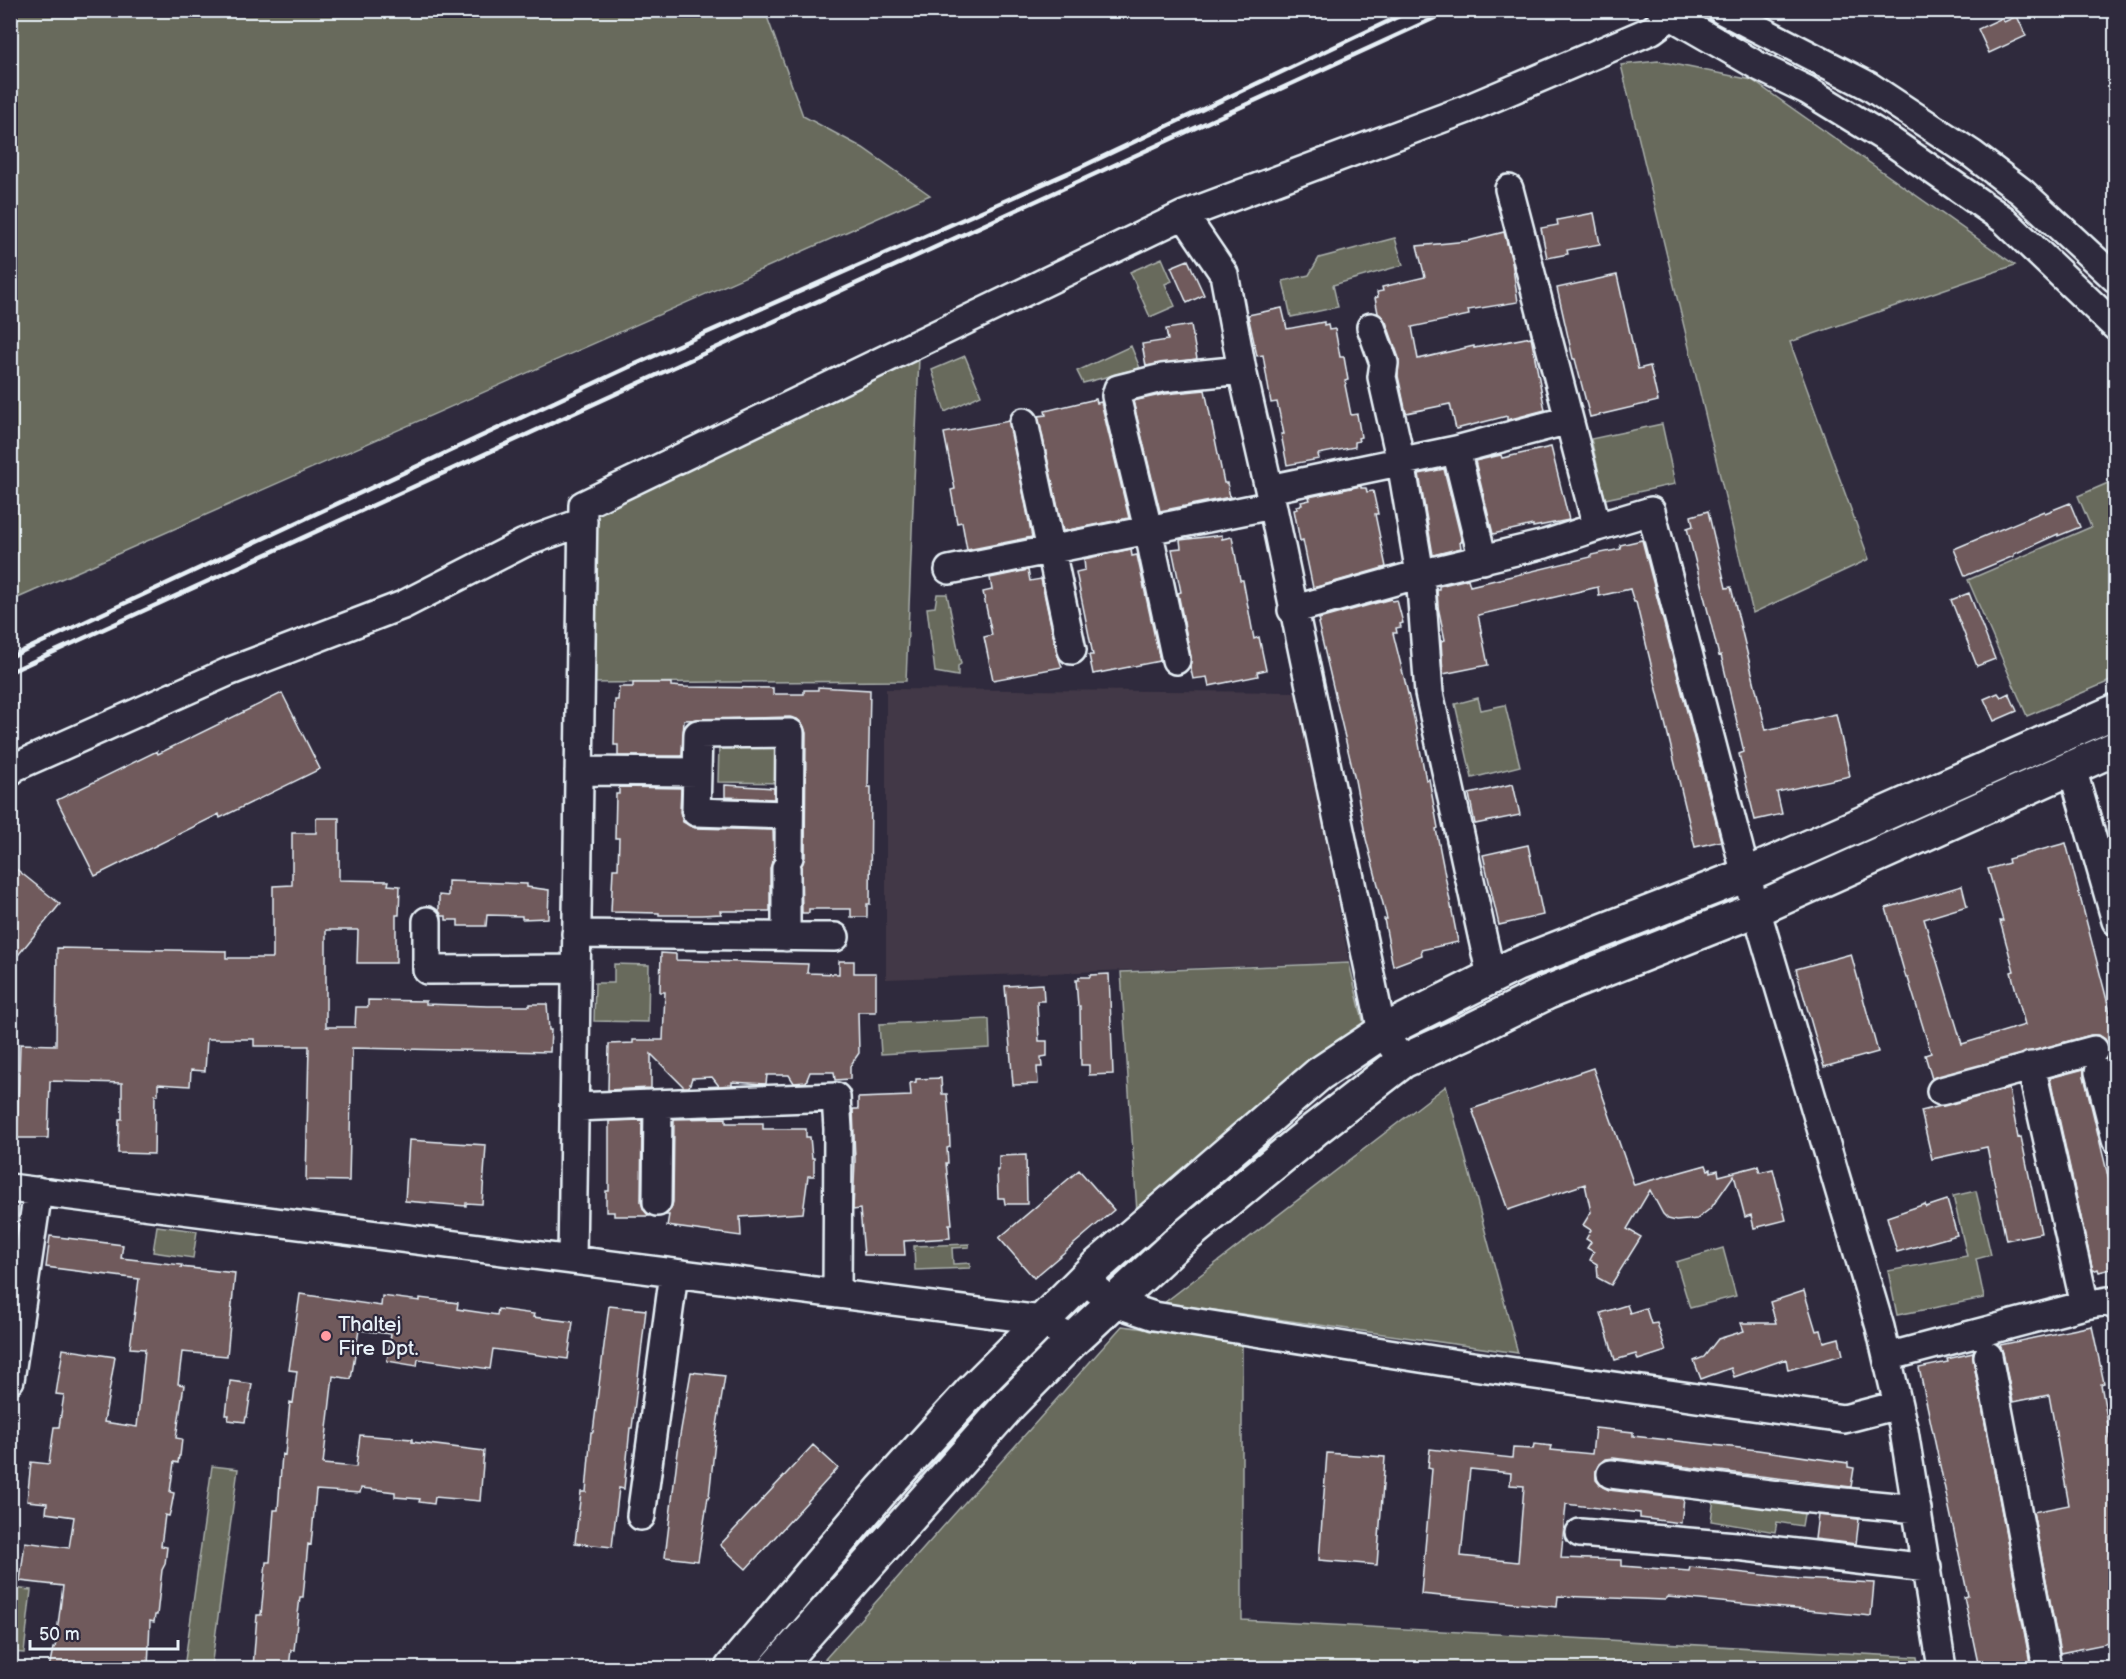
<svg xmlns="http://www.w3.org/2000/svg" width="2126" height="1679" font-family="'Balsamiq Sans',sans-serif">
<rect width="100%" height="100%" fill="#2f2a3d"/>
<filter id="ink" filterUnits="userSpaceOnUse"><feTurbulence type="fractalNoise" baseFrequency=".0167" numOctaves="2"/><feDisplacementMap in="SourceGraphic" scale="12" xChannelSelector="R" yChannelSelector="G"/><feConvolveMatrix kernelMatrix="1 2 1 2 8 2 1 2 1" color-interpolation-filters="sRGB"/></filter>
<g filter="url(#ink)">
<path fill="#423846" d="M886 689 1298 692 1349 962 886 979Z"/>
<path fill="#686a5b" stroke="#a8aeaa" stroke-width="1.5" d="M11 10 765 11 803 116 863 148 930 195 11 601Z
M1658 61 1752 80 2015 265 1790 342 1869 559 1753 613 1621 65Z
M1395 238 1403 265 1333 285 1338 307 1291 317 1283 281 1309 275 1319 258Z
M1162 258 1172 281 1165 284 1175 306 1150 317 1130 272Z
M1131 346 1140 368 1083 383 1077 371Z
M965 356 981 395 945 412 932 370Z
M919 357 906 681 582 683 590 515Z
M1662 424 1675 484 1605 499 1591 439Z
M2115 480V679L2027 716 1968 580 2091 527 2078 496Z
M937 594H947L961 664 958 666V676L935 672 927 608 935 607Z
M1478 698 1481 710 1505 705 1520 766 1472 778 1455 704Z
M17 704 11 744V745V707Z
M719 745 785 747 783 783 718 782Z
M1349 963 1365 1029 1137 1212 1121 972Z
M614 964 649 965 648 1022 594 1021 595 983H614Z
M989 1019 990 1048 881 1054 879 1024Z
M1446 1086 1518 1353 1164 1303Z
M1976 1191 1991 1255 1976 1259 1984 1298 1897 1315 1888 1271 1967 1256 1953 1196Z
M157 1226 197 1231 193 1258 153 1252Z
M969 1244V1247L952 1248 953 1264 970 1263V1268L915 1270 914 1246Z
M1723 1248 1736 1296 1690 1308 1676 1262Z
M1122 1326 1242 1341V1620L1917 1657 1919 1668H817Z
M212 1466 238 1469 211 1668H184Z
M1714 1498 1806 1503 1802 1526 1777 1522 1775 1532 1711 1521Z
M11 1588 31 1590 24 1653 11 1652Z"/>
<path fill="#6f5a5c" stroke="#e8f1f8" stroke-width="1.5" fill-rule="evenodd" d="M2017 16 2026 36 1989 53 1978 29 2002 18 2004 22Z
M1594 213 1600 244 1567 250 1568 254 1547 258 1541 228 1558 225 1557 220Z
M1504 232 1512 262 1518 302 1468 310 1469 315 1412 327 1418 359 1474 346V348L1531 337 1545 410 1507 420V416L1456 429 1450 404 1406 413 1398 376 1399 358 1386 322 1378 313 1375 298 1378 297 1377 292 1383 291 1382 287 1425 277 1417 246 1468 241Z
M1188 260 1204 295 1187 303 1171 267Z
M1617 275 1638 369 1650 366 1658 401 1590 417 1575 359H1573L1557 288Z
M1282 308 1287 329 1324 322V325L1328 324 1329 330 1335 329 1340 357H1344L1348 380 1345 381 1346 384 1345 385 1351 415 1357 414 1361 437 1358 438 1359 441 1355 442V447L1318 454 1319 459 1287 465 1281 434H1284L1277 402 1271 403 1263 355 1257 356 1248 315Z
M1191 325 1197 359 1146 366 1142 344 1168 340 1166 329Z
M1205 390 1224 483H1227L1230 497 1160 511 1133 401 1165 394Z
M1096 399 1097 403 1101 402 1129 518 1063 531 1038 416 1046 415 1045 411Z
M1009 421 1032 537 967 550 962 522 957 523 951 490 955 489 944 433Z
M1551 447 1569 520 1533 527V525L1493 534 1475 461 1501 455 1502 458Z
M1444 469 1462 542H1460L1461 548 1433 555 1419 474Z
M1361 486V488H1366L1367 492 1373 491 1378 514H1375L1386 567 1313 588 1303 540 1300 541 1294 510 1297 509 1296 506 1302 505 1301 502 1310 500 1309 497Z
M2070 503 2080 527 2058 536V534L2014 554V556L1965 576 1954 549 2044 511 2045 513Z
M1708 511 1726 588 1731 587 1766 730 1836 714 1850 776 1777 792 1782 814 1755 820 1739 754 1744 752 1721 655 1719 656 1687 528 1693 526 1691 516Z
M1222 535V539L1232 537 1240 580H1243L1254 639 1259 637 1266 670 1257 672 1258 676 1209 686 1207 677 1193 679 1190 666 1191 657 1178 593 1181 592 1172 549 1181 548 1180 540Z
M1642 540 1721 841 1695 847 1636 602H1634L1630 589 1599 596 1598 587 1478 615 1488 665 1443 674 1441 641 1445 640 1438 607 1437 589H1439V586L1468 579 1470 586 1591 557V555L1621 549 1620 545Z
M1131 549 1132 556 1137 555 1160 661 1093 674 1089 655H1093L1076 572 1085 570 1084 559Z
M1028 570 1030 581 1041 579 1057 653 1062 667 993 680 984 637 992 635 983 592 992 590 990 578Z
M1969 593 1995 659 1977 666 1951 600Z
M1391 599 1392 601 1397 600 1403 623 1400 624 1401 627 1396 628 1397 633H1393L1414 718 1426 780 1429 779 1438 828 1436 829 1458 942 1421 950 1422 955 1393 966 1384 919H1387L1366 839 1355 780 1318 623 1320 622 1319 619Z
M633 683H671V686L685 687 773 688V694H804V690H818V687L870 690 868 787H871L870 904H867V917H851V909H809V913H802L801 866 805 857 806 733 803 725 797 719 790 717 684 720 682 756H618V745H614L615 700H618L619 687H633Z
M282 693 320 769 220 818 219 814 95 876 57 800 157 751 158 754Z
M1998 693 2001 697 2009 693 2017 711 1994 721 1984 699Z
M1513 784 1520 815 1475 824 1469 794Z
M725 785 774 788V799L725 797Z
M619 787 681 788 680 812 683 822 695 828 773 830 774 859 770 868V911H720L721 914 701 915H659V913L611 912 613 869H618L619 838H615L616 794H619Z
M316 818H339V880L389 881 388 885 400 886 399 915H396V963H357L358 930H326V1027H355L356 1007H368V1000L426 1001V1004L488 1006H530V1004H547L549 1030H551L550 1052 352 1048 349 1181 306 1180 309 1046H254V1039H207L205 1071 191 1070 190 1086 158 1084V1095H155L154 1154 118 1153 119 1119H122V1083L50 1081 48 1138H17L20 1044 56 1045 57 948 226 951V958H273V886L292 885V833H316Z
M2066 843 2115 1031V1059L2109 1060 2107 1059 2109 1047 2105 1039 2099 1035H2091L1932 1079 1925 1055 1931 1053 1908 978H1906L1886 908 1962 886 1967 906 1924 919 1962 1044 2025 1025 2011 972 2014 971 2000 921H2003L1988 869 2009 863 2008 859Z
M1528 845 1543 915 1499 925 1483 855Z
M10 864 60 904 10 965Z
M448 881 527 884V887L549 890 548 918 522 919V916L487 915 486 926H458V920H446V916H442L439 911V895L448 896Z
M661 953 676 954V960L808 964 807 973 839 974V961H854V973H876V1012H858L859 1053 850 1066V1079L835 1080 834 1072H810L806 1082 794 1083 789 1075H767L766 1084 732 1082V1085L719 1086 712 1077 692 1078 689 1087H684L651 1054V1088L608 1090 609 1044 633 1043V1040H663L665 992H660Z
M1851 954 1878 1052 1824 1067 1796 969Z
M1109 974 1113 1074 1089 1075V1065H1081L1080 1006H1078L1076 980H1079V977H1090V975Z
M1043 984 1044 1001H1037L1039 1041H1047V1056L1041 1057 1042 1067H1037L1038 1084 1013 1085 1005 986Z
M1593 1068 1634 1185 1706 1165 1708 1170 1711 1169V1172L1718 1170 1719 1176 1758 1166 1760 1172 1773 1169 1786 1220 1754 1228 1751 1215 1745 1217 1734 1175 1711 1208 1697 1219 1688 1220 1676 1221 1668 1219 1663 1214 1650 1190 1627 1229 1641 1237 1611 1285 1598 1278 1597 1264 1590 1260 1594 1252 1587 1248 1591 1242 1586 1239 1591 1230 1583 1225 1591 1212 1585 1184 1508 1210 1472 1109Z
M2084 1069V1076L2115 1205V1268L2099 1272 2098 1269 2093 1271 2050 1078Z
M941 1078 942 1094H947L949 1120 950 1147 947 1148 948 1163H946L952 1224H949L950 1238 904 1241 905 1255H864L860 1209 853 1210 855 1160 853 1109H858V1098L911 1096 910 1083 916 1082V1079Z
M2009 1089 2018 1138 2021 1137 2041 1233 2006 1240 1987 1147 1932 1159 1921 1111Z
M726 1118V1123H763V1129H806V1137H810L812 1158H814V1176H808L803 1213 740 1217 741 1236 667 1226 669 1215H665L671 1209 673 1202 674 1119Z
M642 1120 641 1202 644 1210 649 1216H614V1212H606V1191H609V1121Z
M409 1140 486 1145 482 1204 466 1203V1206L405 1201Z
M1026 1155 1027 1204H1005L1004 1198H998L997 1170H999V1156Z
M1079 1170 1114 1210 1034 1278 999 1238Z
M1947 1200 1957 1235 1897 1252 1887 1217 1925 1204 1926 1207Z
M50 1236 123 1245 121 1258 182 1265 181 1267 235 1273 227 1356 182 1352 178 1384 184 1385 176 1438 182 1439 180 1456H179L178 1463 174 1462 170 1492 174 1493 171 1509 169 1516 165 1515 161 1546 167 1547 165 1564 162 1570 157 1615H155L154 1622 150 1621 148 1668H49L53 1648H55L63 1586 20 1581 25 1542 69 1548 74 1517 46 1513 47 1503 27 1501 31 1462 49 1464 54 1427H59L64 1395 56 1394 63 1349 115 1357 104 1422 137 1427 145 1349 130 1348 139 1279 46 1267Z
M1804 1291 1816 1331 1821 1330 1824 1342 1839 1338 1843 1355 1788 1370 1786 1359 1734 1377 1731 1368 1701 1379 1694 1361 1704 1357 1718 1339 1744 1331 1741 1323H1776L1770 1302Z
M300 1294 381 1306 382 1296 420 1301V1298L458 1303 457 1309 497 1315 498 1309 534 1314 533 1317 573 1322 568 1359 493 1349 490 1369 418 1359 417 1366 387 1361 391 1334 359 1330 351 1379 333 1376 323 1464 356 1467 360 1435 412 1439V1442L484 1451 480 1501 435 1497 434 1504 419 1502 420 1499 395 1497V1492L361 1488 360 1493 316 1490 311 1545 308 1544 303 1597H300L294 1650H291L289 1668H253L257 1615H261L266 1562H270L274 1510H278L282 1454 285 1455 290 1402 293 1403 297 1371 289 1370Z
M1627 1305 1630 1313 1646 1308 1651 1324 1657 1323 1666 1351 1638 1360 1636 1354 1615 1360 1601 1313Z
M609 1306 646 1310 632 1428H630L624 1489 619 1488 612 1547 575 1543 581 1492H586L591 1432H593Z
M2092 1326 2104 1383 2101 1384 2115 1465V1642L2060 1653 2033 1512 2069 1505 2049 1395 2013 1402 2003 1353 2000 1345Z
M1973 1353V1359L2031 1668H1979L1964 1597 1968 1596 1919 1368 1948 1362 1947 1359Z
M691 1372 725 1376 716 1432 709 1497H708L698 1561 665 1557 680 1435Z
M230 1381 252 1384 247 1417H246L245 1422 228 1420 229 1415H226Z
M1595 1428 1633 1432V1436L1758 1450 1848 1463V1467L1854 1468 1851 1487 1613 1458 1605 1459 1599 1464 1596 1471V1480L1601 1486 1609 1490 1684 1499 1681 1523 1640 1518V1513L1566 1504 1561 1558 1622 1560V1566L1689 1571 1690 1567 1800 1579 1874 1583 1871 1616 1668 1597 1665 1600 1558 1596 1557 1607 1421 1594 1432 1469 1428 1468 1430 1449 1512 1458 1513 1448 1533 1449 1534 1444 1552 1446 1551 1450 1592 1454ZM1470 1469 1511 1473 1510 1485 1524 1486 1518 1562 1461 1556Z
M813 1445 838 1468 746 1569 720 1545Z
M1327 1453 1385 1457 1377 1565 1319 1560Z
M1818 1515 1859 1519 1856 1544 1815 1539Z"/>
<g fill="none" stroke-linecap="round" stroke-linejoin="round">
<defs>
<path id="minor" d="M1661 10 1760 67 1807 90 1892 142 2003 219 2116 327
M1722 10 1869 86 1972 154 2022 192 2116 279
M1509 189 1597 527 1651 511 1746 875 1880 1327 1904 1431 1942 1668
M1184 215 1467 109 1652 30 1671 16
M1371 327 1384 363 1382 377 1401 462 1420 574 1429 693 1491 976
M1024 422 1072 650
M1456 450 1569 420
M1269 489 1456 450 1483 560
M949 570 1272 505
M1292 610 1420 574 1545 544 1597 527
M1176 660 1148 529 1116 396 1118 389 1162 378 1242 370
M2072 768 2116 921
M579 771 697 772
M10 772 15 767 228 672 403 605 524 543 583 522
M788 815 696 812 698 734 790 733 789 857
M427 921V970L576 969
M576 934 835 937
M786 937V868
M2031 1066 2085 1305
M2099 1072 2116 1139
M1941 1091 2094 1050
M574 1107 836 1097 838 1129 837 1294
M10 1188 1042 1320 1072 1341
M657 1202 658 1104
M572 1260 583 505 1184 215 1224 274 1242 370 1269 489 1382 1032 1403 1061
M1083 1279 1112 1302 1154 1316 1452 1363 1844 1419 1898 1405
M1988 1356 2047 1668
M1887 1357 2085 1305 2108 1301 2116 1306
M10 1380 38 1191
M1611 1474 1801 1498 1917 1509
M641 1516 674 1273
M1580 1533 1736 1546 1927 1568"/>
<path id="major" d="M732 1668 883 1489 971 1392 1097 1266 1319 1074 1382 1032 1515 965 1746 875 2116 711
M776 1668 1010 1404 1072 1341 1175 1245 1314 1130 1403 1061 1467 1032 1548 992 1755 910 2116 748"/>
</defs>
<use href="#minor" stroke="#e8f1f8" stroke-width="32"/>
<use href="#major" stroke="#e8f1f8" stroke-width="38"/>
<use href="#minor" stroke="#2f2a3d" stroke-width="27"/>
<use href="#major" stroke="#2f2a3d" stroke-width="33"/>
<path stroke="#e8f1f8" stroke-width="4.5" d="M10 657 629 367 1079 168 1412 10
M10 672 1452 10"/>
</g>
</g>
<circle fill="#ff9aa2" stroke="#2f2a3d" stroke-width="2" cx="326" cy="1336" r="6"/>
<g text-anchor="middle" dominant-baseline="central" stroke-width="4.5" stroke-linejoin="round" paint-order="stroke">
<g font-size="21" fill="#e8f1f8" stroke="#2f2a3d" text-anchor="start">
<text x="338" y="1324">Thaltej<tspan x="338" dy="24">Fire Dpt.</tspan></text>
</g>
</g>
<rect width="2126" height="1679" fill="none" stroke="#2f2a3d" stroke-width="36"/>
<rect x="18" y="18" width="2090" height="1643" fill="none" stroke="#e8f1f8" stroke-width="2" filter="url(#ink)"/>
<path d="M30 1640v9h148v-9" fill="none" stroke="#e8f1f8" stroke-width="3"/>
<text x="39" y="1640" font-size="18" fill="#e8f1f8" stroke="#2f2a3d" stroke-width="4.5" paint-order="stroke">50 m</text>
</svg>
